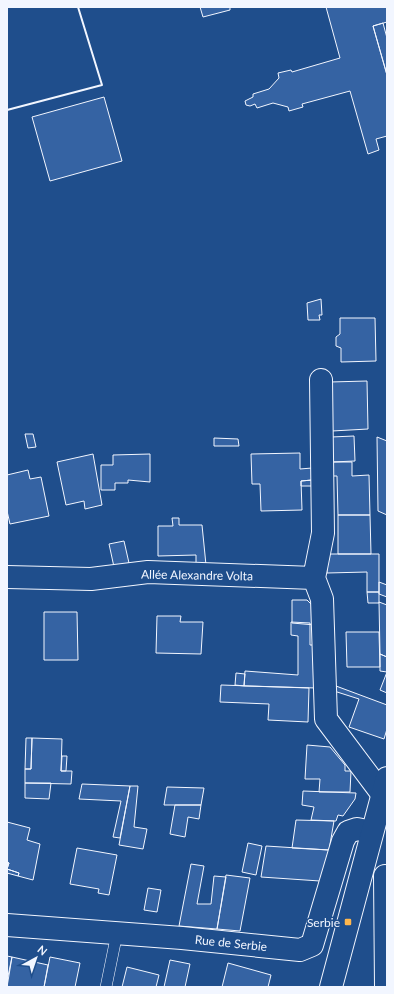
<svg xmlns="http://www.w3.org/2000/svg" width="394" height="994" font-family="Lato,sans-serif">
<rect width="100%" height="100%" fill="#1f4e8c"/>
<path fill="#3563a3" stroke="#f2f6ff" d="M200 7H230V10L203 17Z
M326 7H387V22L373 26 387 75V136L376 139 379 150 368 154 350 91 302 104 303 107 289 111 288 107 273 103 257 108 255 104 250 106 246 105 245 101 253 97V94L269 89 279 78 278 73 291 70 292 72 340 58Z
M383 23 387 38V75L373 26Z
M104 97 122 161 50 181 32 117Z
M321 299 322 315H319L320 320H308L307 303Z
M340 318H375L376 361 341 362V348L336 346V337L340 334Z
M367 381 368 429 332 431 330 382Z
M25 434H33L36 447 28 448Z
M354 436 355 461 332 462 331 437Z
M377 437 387 441V515L378 511Z
M214 438 238 439 239 446H214Z
M300 453V469L312 468V480L301 481 302 510 261 511 260 484H252L251 454Z
M93 454 102 505 85 509 84 501 66 505 57 462Z
M150 454V482L128 480V483H115V490H101V465H113V455Z
M332 462H352V476L369 475 370 515H338L337 476H332Z
M28 470 30 479 41 477 49 516 10 524 7 511V475Z
M312 480V486H301V481Z
M338 515H370L371 554H338Z
M172 518H179V525H202L206 565H196V555L158 556V526H173Z
M124 541 129 563 114 567 109 544Z
M327 554H379V592H367V572L327 573Z
M379 582 387 585V597L379 594Z
M367 592H379V603H368Z
M292 600H307L315 608V625L292 623Z
M379 602 387 605V657L380 654Z
M44 612H77L78 660H44Z
M157 616H181L180 622H203L201 654 156 653Z
M291 622 310 623V645H316L317 688 244 686 245 671 298 675V636L291 635Z
M346 632H379L380 667H347Z
M380 654 387 657V693L380 690 387 672 380 671Z
M236 673 245 674 244 686 235 685Z
M221 685 309 688 308 722 268 720 269 704 220 702Z
M336 686 387 705V729L384 739 349 727 359 699 334 691Z
M26 738H32L31 769H25Z
M32 738 62 739 61 771H72L71 784 25 783V769H31Z
M307 745 330 747 345 765V771H351L350 792H319L320 779H305Z
M62 756H67L66 771H61Z
M25 783H51L49 799 25 798Z
M82 784 130 786 120 838 113 837 121 801 79 799Z
M130 786H138L134 827 147 829 143 849 119 845Z
M167 787 204 788 201 805H164Z
M303 791 356 793 355 799 343 816 338 815 336 821 311 820 314 807 302 805Z
M175 805H201L199 819 188 817 185 837 170 834Z
M296 820 334 821 329 850 292 848Z
M7 822 30 828 27 840 40 844 33 880 18 876 19 873 7 869 9 863 7 862Z
M248 843 262 846 256 875 242 872Z
M266 846 329 850 320 881 261 877Z
M77 848 117 855 109 895 98 893 99 889 70 884Z
M7 862 9 863 7 869 19 873 18 876 7 873Z
M191 864 204 866 197 904H211L214 876 226 877 217 929 179 926Z
M226 875 250 878 240 931 217 929Z
M148 888 161 890 157 912 144 910Z
M7 956 12 957 7 981Z
M12 957 48 965 44 987H7Z
M50 957 80 963 75 987H44Z
M170 960 190 964 185 987H164Z
M228 963 271 975 268 987H222Z
M127 967 159 975 156 987H122Z"/>
<g fill="none" stroke-linecap="round" stroke-linejoin="round">
<defs>
<path id="lane" d="M106 987 117 933"/>
<path id="street" d="M321 380 323 533 314 578 322 599 326 719 383 795
M7 577 91 579 148 572 314 578
M385 876 386 987
M7 925 182 938 300 950 312 945 343 841 348 832 357 829 372 832"/>
<path id="secondary" d="M331 987 387 778"/>
</defs>
<use href="#lane" stroke="#f2f6ff" stroke-width="12"/>
<use href="#street" stroke="#f2f6ff" stroke-width="24"/>
<use href="#secondary" stroke="#f2f6ff" stroke-width="24"/>
<use href="#lane" stroke="#1f4e8c" stroke-width="11"/>
<use href="#street" stroke="#1f4e8c" stroke-width="22"/>
<use href="#secondary" stroke="#1f4e8c" stroke-width="22"/>
<path stroke="#f2f6ff" stroke-width="2" d="M7 110 102 85 78 7"/>
</g>
<rect fill="#ffb74d" stroke="#1f4e8c" stroke-width="1.5" x="344" y="918" width="8" height="8" rx="2"/>
<g text-anchor="middle" dominant-baseline="central" stroke-width="3" stroke-linejoin="round" paint-order="stroke">
<g font-size="12" fill="#f2f6ff" stroke="#1f4e8c">
<text transform="translate(197 575) rotate(1)">Allée Alexandre Volta</text>
<text transform="translate(231 943) rotate(6)">Rue de Serbie</text>
</g>
<g font-size="12" fill="#f2f6ff" stroke="#1f4e8c" text-anchor="end">
<text x="340" y="922">Serbie</text>
</g>
</g>
<rect width="394" height="994" fill="none" stroke="#f2f6ff" stroke-width="16"/>
<g transform="translate(36 958) rotate(40)" stroke="#1f4e8c" stroke-width="3" paint-order="stroke">
<path d="M0-3L7 15L0 10L-7 15Z" fill="#f2f6ff"/>
<text y="-6" font-size="11" font-weight="bold" text-anchor="middle" fill="#f2f6ff">N</text>
</g>
</svg>
